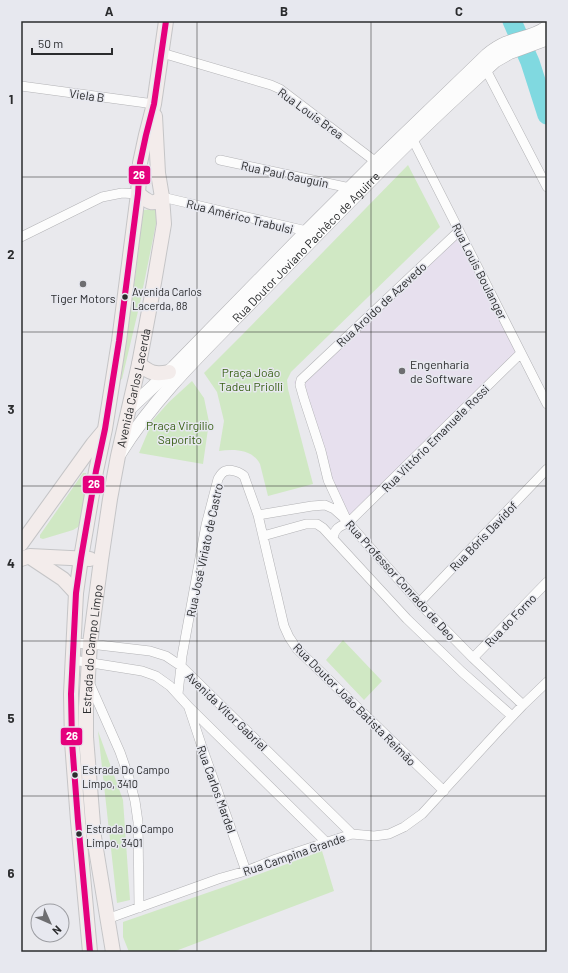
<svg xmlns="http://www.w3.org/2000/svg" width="568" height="973" font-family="Barlow,sans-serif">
<rect width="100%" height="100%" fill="#e9e9ed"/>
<path fill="#e7e0ee" d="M459 231 521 353 348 523 294 382Z"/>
<path fill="#d0e8c4" d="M408 165 440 227 291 372 287 380 288 389 313 484 268 496 260 464C252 449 234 449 219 451L224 421 217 392 204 373 241 336Z
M159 209 140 303 122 379 116 382C127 325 139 268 142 210Z
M192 381 204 398 209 422 203 464 139 453 153 420 169 402Z
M83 473H86L87 476 82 522 78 527 73 530 43 539 40 538V535Z
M343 640 382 681 364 700 326 660Z
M98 731 123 800 130 900 117 903Z
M322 851 334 891 173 952H129L123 937V922L224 887Z"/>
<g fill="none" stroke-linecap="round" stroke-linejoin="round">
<path stroke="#80d9e0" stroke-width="19" d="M512 21 530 62 547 115"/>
<defs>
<path id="minor" d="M162 53 271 85 280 89 376 162 380 166
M483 64 547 187
M21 86 154 104
M410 134 547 404
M220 160 350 188
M162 197 311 232
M21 237 102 197 122 193 138 194
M258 515 312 506 325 505 334 509 343 517 422 606 473 658 523 705
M348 523 328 480 321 451 304 399 300 385 301 380 459 231
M263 536 306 524H317L323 528 407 619 462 672 512 716
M333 539C334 529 339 526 348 523L521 353
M419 603 547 469
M74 643 90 644 150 651 166 656 181 666 352 834
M473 658 547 582
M73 660 142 671 156 676 170 686 189 707 326 842
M89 682 120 752 129 778 135 801 138 822 139 908
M178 694 182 656 206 525 218 479C220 476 221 473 225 471 231 469 240 472 244 476L258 515 284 626 289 637 297 649 444 791
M189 708 202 747 246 871
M107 919 221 878 246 871 276 859 352 834 374 836 389 834 404 827 422 814 501 728 523 705 547 682"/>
<g id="secondary">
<path d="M129 409 174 367 306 232 376 162 487 55C493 50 499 46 506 43 519 38 536 36 547 27"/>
<path id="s1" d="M120 453C158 392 213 342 263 290 312 240 361 189 411 140 438 113 467 87 495 61L509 53 547 39"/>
</g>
<g id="primary">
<path d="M138 194C148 201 152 207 162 197"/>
<path d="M139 364C150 373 155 375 169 372"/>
<path d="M21 544 93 444 103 432"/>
<path d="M30 557 63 579 76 593"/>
<path d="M21 559 30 556 90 559"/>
<path d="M90 952 78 821 72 742 71 694 76 593 81 558 96 471 105 429 119 341 138 194 140 163 146 135 154 104 166 21"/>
<path id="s2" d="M113 952 94 837 86 737V707L90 644 101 560 110 499 118 456 139 364 151 300 164 224 162 197 158 173 155 116"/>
</g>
</defs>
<use href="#minor" stroke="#b3b3b6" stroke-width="10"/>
<use href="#secondary" stroke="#b3b3b6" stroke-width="14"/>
<use href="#primary" stroke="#c5c5c7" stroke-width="16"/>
<use href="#minor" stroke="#fcfcfc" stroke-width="9"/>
<use href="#secondary" stroke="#fcfcfc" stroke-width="13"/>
<use href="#primary" stroke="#f3eceb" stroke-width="14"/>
<defs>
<path id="bus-1" d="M90 952 78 821 72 742 71 694 76 593 81 558 96 471 105 429 119 341 138 194 140 163 146 135 154 104 166 21"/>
</defs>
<use href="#bus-1" stroke="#e7e8ef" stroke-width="9"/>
<use href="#bus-1" stroke="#e5007d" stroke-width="6"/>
</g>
<path fill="none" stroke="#2b2c2e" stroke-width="1" stroke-opacity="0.55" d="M197 21V952M371 21V952M21 177H547M21 332H547M21 486H547M21 641H547M21 796H547"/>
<g fill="#6e6e71" stroke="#e7e8ef" stroke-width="1.5">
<circle cx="83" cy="284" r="4"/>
<circle cx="402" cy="371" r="4"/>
</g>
<g fill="#2b2c2e" stroke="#e7e8ef" stroke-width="1.5">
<circle cx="125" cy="297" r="3.5"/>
<circle cx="75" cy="775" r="3.5"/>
<circle cx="79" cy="834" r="3.5"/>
</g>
<g text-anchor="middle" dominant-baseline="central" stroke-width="3" stroke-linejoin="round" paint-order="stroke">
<g font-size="11" fill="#2b2c2e" stroke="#e7e8ef" text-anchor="start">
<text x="132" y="291">Avenida Carlos<tspan x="132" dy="14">Lacerda, 88</tspan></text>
<text x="82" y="769">Estrada Do Campo<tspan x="82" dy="14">Limpo, 3410</tspan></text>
<text x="86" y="828">Estrada Do Campo<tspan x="86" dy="14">Limpo, 3401</tspan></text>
</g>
<g font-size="12" fill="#2b2c2e" stroke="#e7e8ef">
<text transform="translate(87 95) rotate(8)">Viela B</text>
<text transform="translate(311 113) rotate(36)">Rua Louis Brea</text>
<text transform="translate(285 174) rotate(12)">Rua Paul Gauguin</text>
<text transform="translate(240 216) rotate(14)">Rua Américo Trabulsi</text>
<text stroke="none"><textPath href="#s1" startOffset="278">Rua Doutor Joviano Pachêco de Aguirre</textPath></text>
<text transform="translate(480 271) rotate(63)">Rua Louis Boulanger</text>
<text transform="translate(381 304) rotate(-43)">Rua Aroldo de Azevedo</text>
<text stroke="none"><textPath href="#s2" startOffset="570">Avenida Carlos Lacerda</textPath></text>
<text transform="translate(435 438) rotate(-45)">Rua Vittório Emanuele Rossi</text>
<text transform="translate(483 536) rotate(-46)">Rua Bóris Davidof</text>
<text transform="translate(204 550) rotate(-78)">Rua José Víriato de Castro</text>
<text transform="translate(401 580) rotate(48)">Rua Professor Conrado de Deo</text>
<text transform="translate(510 620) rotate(-46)">Rua do Forno</text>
<text stroke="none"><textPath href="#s2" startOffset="305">Estrada do Campo Limpo</textPath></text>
<text transform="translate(355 704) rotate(45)">Rua Doutor João Batista Reimão</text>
<text transform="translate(227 711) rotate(44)">Avenida Vitor Gabriel</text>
<text transform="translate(217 789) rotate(70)">Rua Carlos Mardel</text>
<text transform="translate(294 854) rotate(-19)">Rua Campina Grande</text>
</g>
<g font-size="12" fill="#2b2c2e" stroke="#e7e8ef">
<text x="83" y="298">Tiger Motors</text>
<text x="410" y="364" text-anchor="start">Engenharia<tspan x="410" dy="14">de Software</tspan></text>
</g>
<g font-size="12" fill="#386015" stroke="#e7e8ef">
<text x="251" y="372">Praça João<tspan x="251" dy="14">Tadeu Priolli</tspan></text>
<text x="180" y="425">Praça Virgílio<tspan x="180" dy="14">Saporito</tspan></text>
</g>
</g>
<g stroke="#e7e8ef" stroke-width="1.5">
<rect x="128" y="165" width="23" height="20" rx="4" fill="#e5007d"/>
<rect x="82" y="475" width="23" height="19" rx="4" fill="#e5007d"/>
<rect x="60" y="727" width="23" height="19" rx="4" fill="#e5007d"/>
</g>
<g font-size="11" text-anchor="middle" font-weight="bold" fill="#fff">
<text x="139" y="179">26</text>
<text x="94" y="488">26</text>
<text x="72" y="740">26</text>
</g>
<rect width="568" height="973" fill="none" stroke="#e7e8ef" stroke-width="44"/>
<g transform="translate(50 923) rotate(135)"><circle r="19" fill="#e7e8ef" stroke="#9c9da2"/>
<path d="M0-3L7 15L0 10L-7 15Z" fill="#6e6e71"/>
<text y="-6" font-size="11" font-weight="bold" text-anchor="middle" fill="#2b2c2e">N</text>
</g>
<path d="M32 48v6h80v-6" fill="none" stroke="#2b2c2e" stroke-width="2"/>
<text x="38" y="48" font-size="12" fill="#2b2c2e" stroke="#e7e8ef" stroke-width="3" paint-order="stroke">50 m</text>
<rect x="22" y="22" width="524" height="929" fill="none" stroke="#2b2c2e" stroke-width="1.5"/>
<g font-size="13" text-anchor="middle" font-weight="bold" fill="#2b2c2e">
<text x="109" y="16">A</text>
<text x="284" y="16">B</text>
<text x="459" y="16">C</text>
<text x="11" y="104">1</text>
<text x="11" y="259">2</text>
<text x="11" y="414">3</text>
<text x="11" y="568">4</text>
<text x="11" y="723">5</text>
<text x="11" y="878">6</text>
</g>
</svg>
